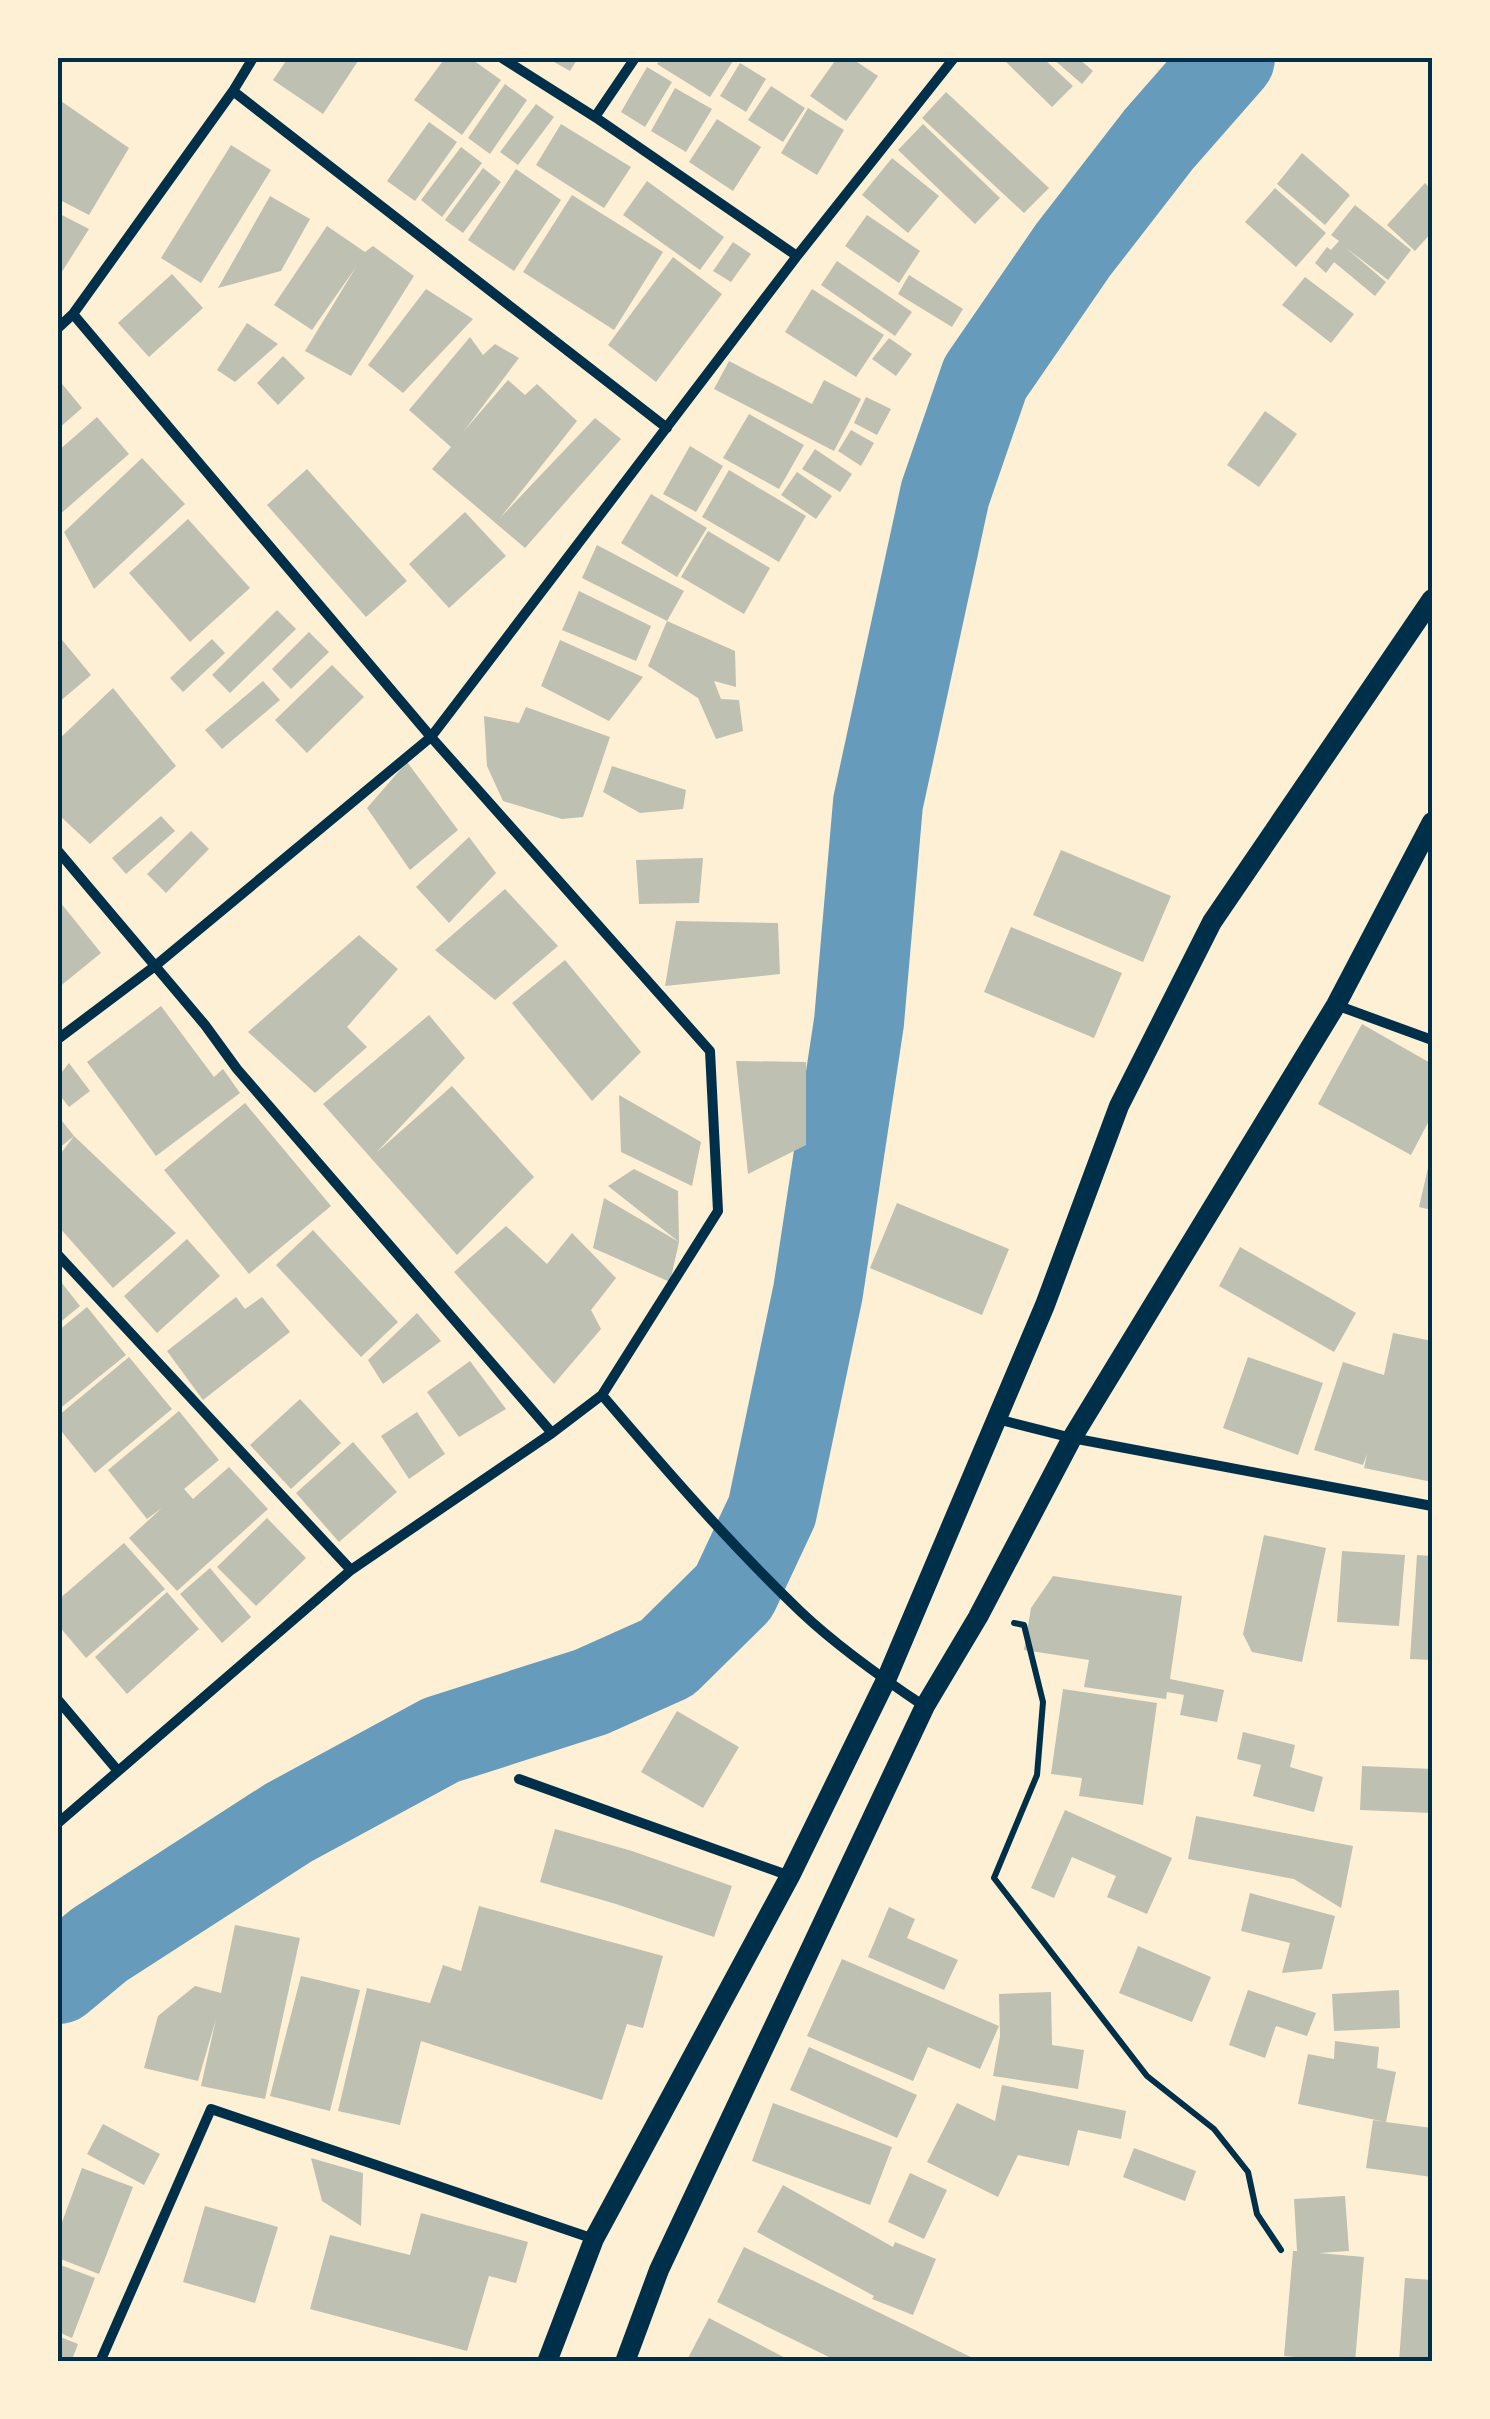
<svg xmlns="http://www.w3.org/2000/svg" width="1490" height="2419" font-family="Manrope,sans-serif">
<rect width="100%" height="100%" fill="#fdf0d5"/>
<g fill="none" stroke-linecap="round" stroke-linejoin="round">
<path stroke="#669bbc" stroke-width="90" d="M58 1979 99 1945 288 1823 441 1740 591 1692 667 1658 734 1592 772 1511 818 1292 859 1022 878 803 945 494 985 378 1073 250 1159 139 1230 58"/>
</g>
<path fill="#bec0b2" d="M288 58H360L323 114 273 80Z
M445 58H470L501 80 462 135 414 100Z
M547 58H578L570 71Z
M661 58H735L710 97 657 64Z
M837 58H851L878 76 846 121 810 96Z
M1002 58H1043L1073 86 1052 107Z
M1052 58H1078L1093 71 1082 84Z
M740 63 766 79 746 112 720 96Z
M647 67 672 82 645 127 621 112Z
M505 84 527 100 490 154 468 138Z
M771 86 805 108 783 142 748 120Z
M675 88 712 109 686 152 651 131Z
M946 92 1049 188 1024 213 922 118Z
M58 99 129 148 89 215 58 199Z
M536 104 554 117 518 165 500 152Z
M808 108 844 130 817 175 781 153Z
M717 119 761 147 733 191 689 162Z
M429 122 457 142 415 201 387 181Z
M561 124 631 167 604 208 536 165Z
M923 124 1000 198 975 224 898 150Z
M231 145 271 170 201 283 161 258Z
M461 147 482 163 442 217 421 200Z
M1302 153 1350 195 1325 225 1277 184Z
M892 158 939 196 908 233 862 195Z
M483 168 501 182 463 233 445 220Z
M516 169 561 200 514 271 468 240Z
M647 181 724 237 700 270 623 215Z
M1425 183 1432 190V232L1415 251 1387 225Z
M1275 188 1326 233 1296 267 1245 222Z
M572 195 663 252 614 330 523 272Z
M270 196 310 219 281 271 218 288Z
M1355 205 1411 250 1388 280 1345 247 1386 282 1375 296 1334 262 1326 273 1315 263 1327 247 1331 250 1339 241 1331 235Z
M58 213 89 229 58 278Z
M867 215 920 251 899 283 845 246Z
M327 226 365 252 373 246 414 276 351 376 305 351 356 267 312 330 274 305Z
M733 242 751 254 731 282 713 271Z
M673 257 722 294 656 382 608 345Z
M837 261 912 312 895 336 821 285Z
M172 274 203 308 149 357 118 323Z
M909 275 963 309 952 327 898 294Z
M1305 277 1354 314 1331 343 1282 305Z
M426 289 473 319 403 393 368 365Z
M812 289 884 335 856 377 785 332Z
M247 323 278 344 235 382 217 370Z
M470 337 483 355 495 344 519 358 464 431 508 380 525 395 537 384 577 421 500 518 595 418 621 439 525 548 432 469 451 447 409 410Z
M889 338 912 354 896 376 872 359Z
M283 356 305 378 278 405 257 383Z
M729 361 812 404 824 380 861 399 834 451 714 389Z
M58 379 82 408 58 429Z
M866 397 891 409 877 435 854 423Z
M1265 411 1297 434 1259 487 1227 465Z
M749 414 804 445 779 489 723 458Z
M97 417 129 454 58 516V451Z
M851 430 874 443 861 466 838 451Z
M690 446 723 466 696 512 663 494Z
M815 449 852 474 840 492 802 469Z
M142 458 185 504 94 589 64 532Z
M307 469 407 581 366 617 267 505Z
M729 470 806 516 779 562 702 517Z
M797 472 832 496 816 519 781 495Z
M651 494 707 528 677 577 621 543Z
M465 512 506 556 449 608 409 564Z
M188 519 250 588 190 642 129 573Z
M708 531 770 568 744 614 681 577Z
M597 545 684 591 667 621 735 651 736 687 714 681 721 699 739 700 743 731 716 739 698 698 648 666 667 621 582 578Z
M579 591 651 626 636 661 562 630Z
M277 610 296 629 230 693 212 675Z
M309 632 329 652 291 689 272 669Z
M58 635 91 675 58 703Z
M212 639 225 653 183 692 170 678Z
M560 640 643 677 609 721 541 686Z
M332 665 364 697 307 753 275 720Z
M263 681 280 700 222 749 205 730Z
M113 688 176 766 90 844 58 814V740Z
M526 707 610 737 583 817 562 819 503 801 487 766 484 716 519 723Z
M407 762 458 830 410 870 367 808Z
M612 766 686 790 683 809 640 813 603 792Z
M161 816 175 831 126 874 112 858Z
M191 831 209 849 166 893 147 874Z
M469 837 496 873 449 923 416 887Z
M1061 850 1171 896 1143 962 1033 915Z
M703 858 699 903 639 904 636 860Z
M505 889 558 946 495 1000 435 950Z
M60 902 101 953 58 988V904Z
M676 921 778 923 780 974 665 986Z
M1011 927 1122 973 1094 1038 984 992Z
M359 935 398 969 347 1027 367 1047 315 1093 248 1032Z
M565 960 641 1052 592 1101 512 1003Z
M161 1006 214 1077 223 1069 240 1093 156 1156 87 1062Z
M429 1015 465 1058 376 1153 452 1086 534 1177 457 1255 323 1104Z
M1362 1024 1432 1064V1115L1411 1155 1318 1104Z
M736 1061 806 1062V1145L748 1174Z
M69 1063 90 1091 69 1107 58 1093V1077Z
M619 1095 701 1142 692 1186 621 1152Z
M245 1103 331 1206 249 1274 164 1170Z
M58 1116 74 1136 58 1149Z
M74 1136 176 1233 113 1288 58 1226V1157Z
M1431 1155H1432V1210L1419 1207Z
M634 1169 678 1191 679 1242 670 1282 593 1248 604 1198 679 1242 608 1186Z
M897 1203 1009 1249 982 1315 870 1268Z
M506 1226 547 1264 572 1233 616 1278 591 1310 601 1329 554 1384 454 1272Z
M313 1230 398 1322 361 1357 276 1265Z
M187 1239 220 1276 157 1333 124 1296Z
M1240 1247 1356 1313 1334 1352 1219 1286Z
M58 1278 80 1306 58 1324Z
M236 1297 245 1309 262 1297 290 1332 203 1400 167 1351Z
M87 1307 126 1355 58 1410V1331Z
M417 1313 441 1341 383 1384 368 1360Z
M1393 1333 1432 1341V1482L1364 1468 1367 1454 1363 1465 1314 1450 1343 1362 1384 1375Z
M129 1357 172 1409 95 1473 58 1427V1416Z
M1248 1357 1323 1383 1298 1455 1223 1428Z
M470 1361 506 1409 459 1437 427 1392Z
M300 1399 341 1443 291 1489 250 1445Z
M179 1411 219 1460 184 1489 193 1499 229 1467 268 1509 177 1591 129 1538 162 1508 147 1519 108 1470Z
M417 1412 445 1454 409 1479 381 1436Z
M353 1442 397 1492 339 1542 296 1493Z
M267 1518 306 1558 256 1606 217 1567Z
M1264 1535 1326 1548 1302 1662 1252 1652 1243 1634Z
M124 1543 165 1589 86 1658 58 1625V1600Z
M1342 1551 1405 1555 1399 1626 1337 1622Z
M1417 1555 1432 1556V1660L1410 1659Z
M210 1568 251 1617 222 1643 180 1594Z
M1053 1576 1182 1596 1170 1679 1224 1690 1217 1722 1180 1715 1184 1695 1167 1692 1166 1699 1084 1687 1089 1660 1024 1650 1031 1608Z
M167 1592 199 1629 127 1694 95 1657Z
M1063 1689 1157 1703 1143 1805 1079 1796 1082 1778 1051 1774Z
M677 1711 739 1747 703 1808 641 1772Z
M1243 1732 1295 1745 1290 1767 1323 1777 1314 1812 1253 1796 1261 1765 1237 1759Z
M1362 1766 1432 1769V1813L1360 1810Z
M1065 1810 1172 1858 1147 1914 1107 1897 1116 1876 1072 1857 1054 1898 1031 1888Z
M1196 1816 1353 1846 1341 1908 1294 1879 1188 1859Z
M555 1829 632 1851 732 1886 714 1937 616 1904 540 1882Z
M1250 1893 1335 1916 1322 1969 1282 1973 1290 1943 1241 1931Z
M479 1906 663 1956 643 2028 627 2024 602 2100 421 2041 400 2125 338 2111 367 1988 430 2003 443 1965 461 1971Z
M889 1907 915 1919 907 1938 958 1960 944 1990 868 1957Z
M235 1925 300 1938 265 2099 201 2086 216 2019 198 2081 144 2068 158 2016 195 1986 221 1993Z
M1138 1946 1211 1977 1192 2022 1119 1993Z
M842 1959 999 2026 980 2069 928 2047 913 2081 807 2036Z
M301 1976 360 1990 330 2111 270 2096Z
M1248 1990 1316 2013 1307 2036 1276 2026 1265 2058 1229 2045Z
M1399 1990 1400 2028 1334 2031 1332 1994Z
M1051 1992 1052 2045 1084 2050 1078 2089 993 2076 1000 2036 999 1994Z
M1335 2041 1379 2047 1377 2068 1396 2072 1386 2122 1432 2128V2177L1366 2168 1373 2120 1386 2122 1298 2104 1308 2054 1334 2059Z
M809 2047 917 2095 897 2138 790 2090Z
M1002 2085 1126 2111 1121 2139 1078 2130 1069 2166 1018 2155 998 2197 927 2162 957 2103 995 2121Z
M773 2103 892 2147 870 2205 752 2161Z
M103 2124 160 2154 144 2185 87 2154Z
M1134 2148 1196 2171 1185 2201 1123 2177Z
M311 2158 363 2173 361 2226 322 2201Z
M82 2168 133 2187 99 2274 58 2258V2233Z
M910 2173 947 2190 924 2239 888 2222Z
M783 2185 893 2247 895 2242 936 2259 913 2315 872 2299 874 2296 757 2232Z
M1345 2196 1349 2251 1319 2253 1364 2257 1355 2362 1284 2356 1293 2251H1297L1294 2199Z
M205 2206 278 2227 255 2303 183 2282Z
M421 2213 528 2242 516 2283 489 2276 467 2351 310 2309 330 2235 410 2255Z
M744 2247 981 2362H839L717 2302Z
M58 2264 95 2278 72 2338 58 2332Z
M1405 2278 1432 2280V2362H1399Z
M709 2318 793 2362H686Z
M58 2336 78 2344 71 2362H58Z"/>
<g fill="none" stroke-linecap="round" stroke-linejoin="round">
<path stroke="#003049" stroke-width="6" d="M1014 1623 1024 1625 1043 1702 1037 1775 994 1878 1147 2076 1214 2129 1248 2172 1257 2214 1281 2250"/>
<path stroke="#003049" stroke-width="10" d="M502 58 595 117 797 256
M233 91 667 428
M595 117 635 58
M58 328 73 314 233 91 253 58
M58 851 205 1025 237 1069 552 1433
M1336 1005 1432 1040
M58 1039 155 966 431 737 797 256 954 58
M58 1255 351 1570
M602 1395C666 1470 730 1544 801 1612 838 1647 882 1678 924 1706
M997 1419 1072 1438 1432 1506
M58 1700 118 1771
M519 1779 790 1876
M58 1823 351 1570 552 1433 602 1395 718 1211 710 1051 431 737 73 314
M100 2362 211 2109 594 2239"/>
<path stroke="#003049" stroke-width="20" d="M547 2362 594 2239 790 1876 886 1680 1045 1305 1119 1106 1212 922 1432 599
M625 2362 659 2270 925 1706 978 1617 1072 1438 1336 1005 1432 822"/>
</g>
<rect width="1490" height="2419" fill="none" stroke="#fdf0d5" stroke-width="120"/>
<rect x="60" y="60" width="1370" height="2299" fill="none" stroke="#003049" stroke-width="4"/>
</svg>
